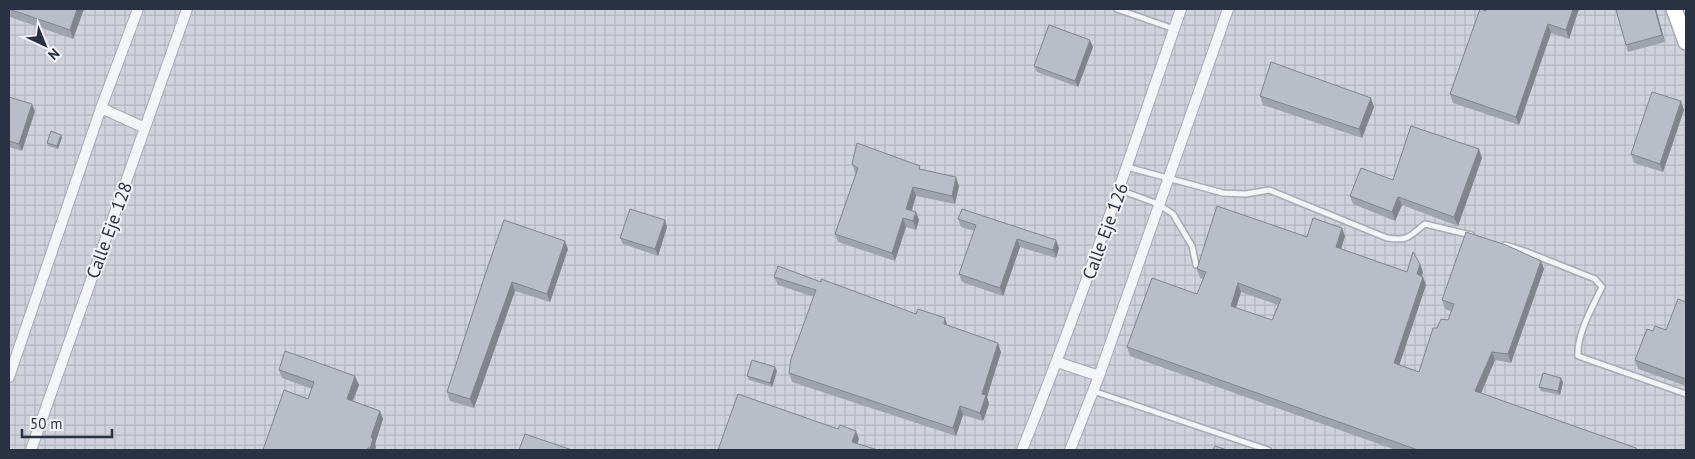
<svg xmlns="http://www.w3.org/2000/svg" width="1695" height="459" font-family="'PT Sans',sans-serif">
<defs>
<pattern id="industrial-grid" width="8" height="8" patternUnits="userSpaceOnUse" patternTransform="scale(1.25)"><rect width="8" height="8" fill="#d0d3dc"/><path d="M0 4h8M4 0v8" fill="none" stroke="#b3b6be"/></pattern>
</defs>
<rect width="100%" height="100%" fill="#e2e4ea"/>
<path fill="url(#industrial-grid)" d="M9 9H1677L1686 36V450H9Z"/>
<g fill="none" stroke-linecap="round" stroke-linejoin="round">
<defs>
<path id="lane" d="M1117 9 1174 29
M1127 167 1223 193 1246 194 1269 190 1387 238C1409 241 1408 237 1425 224L1471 235
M1120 190 1158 204 1173 214 1192 246 1196 265
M1505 245 1527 252 1595 279 1602 287C1592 308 1577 333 1578 356L1686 394
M1093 391 1268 450"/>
<path id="street" d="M101 108 145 128
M1057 362 1099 376
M9 377 101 108 138 9
M31 450 187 9
M1022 450C1080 305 1130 157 1181 9
M1070 450 1099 376 1228 9"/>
<path id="secondary" d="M1674 9 1686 42"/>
</defs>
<use href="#lane" stroke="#a7abb4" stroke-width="8"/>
<use href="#street" stroke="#a7abb4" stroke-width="12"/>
<use href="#secondary" stroke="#a7abb4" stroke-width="18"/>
<use href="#lane" stroke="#f4f5f8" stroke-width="5"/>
<use href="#street" stroke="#f4f5f8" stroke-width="10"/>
<use href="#secondary" stroke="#fff" stroke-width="15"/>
</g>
<path fill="#9fa3ab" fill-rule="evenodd" d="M9 9H84L73 39 10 17 9 14Z
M1579 9 1569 39 1551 33 1519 125 1453 103 1450 94 1486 11Z
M1622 9H1656L1665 42 1628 52 1626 45Z
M1093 47 1078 87 1037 72 1034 66Z
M1260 96 1374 107 1362 138 1263 105Z
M9 97 35 111 22 151 9 147Z
M1684 110 1663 172 1634 163 1631 154Z
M62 137 58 149 48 146 47 143Z
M1482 158 1458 226 1402 205 1395 221 1353 204 1350 196 1393 180Z
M852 164 922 170 959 186 955 204 916 196 912 211 916 212 919 220 916 230 906 227 895 261 838 242 835 234 856 173 855 172Z
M958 219 1059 248 1056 258 1020 247 1003 296 962 282 959 274 974 231 961 227Z
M667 227 658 256 623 244 620 238Z
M1345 236 1341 249 1407 272 1420 264 1423 272 1422 276 1423 277 1426 285 1399 365 1419 372 1437 328 1448 320 1451 311 1445 309 1442 300 1541 261 1544 269 1511 363 1495 360 1481 394 1636 448 1637 450H1396L1130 356 1127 347 1197 294 1203 279 1200 278 1197 269 1307 237ZM1241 292 1278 305 1272 320 1236 308Z
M568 249 550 302 515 291 474 408 450 401 447 392 485 275Z
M774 277 821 282 947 325 1001 352 987 397 989 404 983 421 963 415 956 436 792 382 789 373 814 297 778 285Z
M1686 302V386L1638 369 1635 360 1653 331 1666 330Z
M279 370 359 385 353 401 380 411 383 419 375 444 376 447 375 450H263L308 399 312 389 282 378Z
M777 371 772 387 749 380 747 376Z
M1563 382 1560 395 1541 391 1539 387Z"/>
<path fill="#82848b" d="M77 9H84L73 39 70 30Z
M1573 9H1579L1569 39 1566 30Z
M1655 9H1656L1665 42 1662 35Z
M1548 24 1551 33 1519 125 1516 117Z
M1090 40 1093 47 1078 87 1075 81Z
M1371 98 1374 107 1362 138 1359 129Z
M1681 101 1684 110 1663 172 1660 164Z
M32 104 35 111 22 151 19 144Z
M61 135 62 137 58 149 57 146Z
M1479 149 1482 158 1458 226 1454 217Z
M956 177 959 186 955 204 952 196Z
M913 187 916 196 909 218 906 209Z
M1398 197 1402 205 1395 221 1392 212Z
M916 212 919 220 916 230 913 221Z
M903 218 906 227 895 261 892 253Z
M665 220 667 227 658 256 655 249Z
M1342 228 1345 236 1339 255 1336 247Z
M1017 239 1020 247 1003 296 1000 288Z
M1056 240 1059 248 1056 258 1053 250Z
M565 241 568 249 550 302 547 294Z
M1541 261 1544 269 1511 363 1508 354Z
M1420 264 1423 272 1420 283 1417 274Z
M1423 277 1426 285 1397 372 1394 363Z
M512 282 515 291 474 408 470 399Z
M1238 283 1241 292 1234 314 1231 306Z
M945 318 948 327 944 324Z
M998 343 1001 352 987 397 989 404 983 421 980 413 982 394Z
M1492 352 1495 360 1478 400 1475 391Z
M775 367 777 371 772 387 770 383Z
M355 376 359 385 350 407 347 399Z
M1561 378 1563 382 1560 395 1558 391Z
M960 406 963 415 956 436 953 428Z
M380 411 383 419 375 444 376 447 375 450H371L370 448 371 437Z
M856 431 859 439 855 450 852 442Z"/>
<path fill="#b9bdc7" stroke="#82848b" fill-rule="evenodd" d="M9 9H77L70 30Z
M1480 9 1486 11V9H1573L1566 30 1548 24 1516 117 1450 94Z
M1622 9H1655L1662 35 1626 45 1616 10Z
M1049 25 1090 40 1075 81 1034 66Z
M1271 62 1371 98 1359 129 1260 96Z
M1652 92 1681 101 1660 164 1631 154Z
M9 97 32 104 19 144 9 141Z
M1411 126 1479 149 1454 217 1398 197 1392 212 1350 196 1361 168 1393 180Z
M51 131 61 135 57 146 47 143Z
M857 143 920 166 919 169 956 177 952 196 913 187 906 209 916 212 913 221 903 218 892 253 835 234 858 168 852 164Z
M1217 206 1307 237 1313 218 1342 228 1336 247 1407 272 1413 252 1420 264 1417 274 1423 277 1394 363 1419 372 1433 328H1437L1441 319 1448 320 1454 304 1442 300 1466 232 1506 245 1541 261 1508 354 1492 352 1475 391 1636 448V450H1418L1127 347 1152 278 1197 294 1206 272 1197 269ZM1238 283 1281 299 1272 320 1231 306Z
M630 209 665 220 655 249 620 238Z
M962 209 1056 240 1053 250 1017 239 1000 288 959 274 976 225 958 219Z
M504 220 565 241 547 294 512 282 470 399 447 392 485 275Z
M778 266 821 282V279L916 314 918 309 945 318 944 324 998 343 982 394 986 395 980 413 960 406 953 428 789 373 791 359 816 290 774 277Z
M1678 299 1686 302V379L1635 360 1647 329 1653 331 1655 326 1666 330Z
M285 351 355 376 347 399 380 411 371 437 373 439 370 448H368L367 450H263L284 390 308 399 314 382 279 370Z
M752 360 775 367 770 383 747 376Z
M1543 373 1561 378 1558 391 1539 387Z
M738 394 838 429 840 425 856 431 852 442 878 450H718Z
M525 434 572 450H519Z
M1215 446 1227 450H1213Z"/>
<g text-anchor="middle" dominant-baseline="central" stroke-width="4" stroke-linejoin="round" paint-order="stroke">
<g font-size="18" fill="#293142" stroke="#f1f3f7">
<text transform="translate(109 230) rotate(-70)">Calle Eje 128</text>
<text transform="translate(1105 231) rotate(-70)">Calle Eje 126</text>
</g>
</g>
<rect width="1695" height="459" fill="none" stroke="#293142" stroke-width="20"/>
<g transform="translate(45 45) rotate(136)" stroke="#f1f3f7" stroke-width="4" paint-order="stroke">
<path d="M0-4L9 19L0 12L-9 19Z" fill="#293142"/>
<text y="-8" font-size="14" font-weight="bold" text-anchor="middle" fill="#293142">N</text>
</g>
<path d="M22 429v8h90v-8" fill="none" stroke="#293142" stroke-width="2.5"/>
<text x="30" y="429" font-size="15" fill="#293142" stroke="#f1f3f7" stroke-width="4" paint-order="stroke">50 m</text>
</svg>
